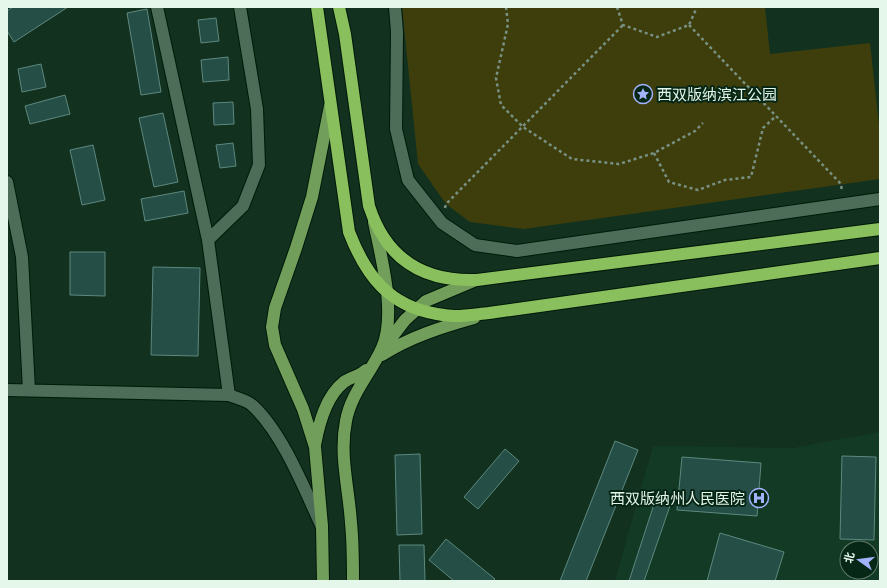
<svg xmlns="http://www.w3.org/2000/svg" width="887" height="588" font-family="'Exo 2','Noto Sans SC',sans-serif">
<rect width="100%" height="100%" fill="#12311f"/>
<path fill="#133a24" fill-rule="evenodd" d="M880 432V581H615L653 446 793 448ZM847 548H871V572H847Z"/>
<path fill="#3e3e0d" d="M402 7H765L770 54 870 43 880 134V179L524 229 470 222 446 204 418 164Z"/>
<path fill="#244e46" stroke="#5e897f" d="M13 7H68L14 42 7 31V11Z
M147 9 161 92 141 95 127 13Z
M216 18 219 41 201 43 198 20Z
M228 57 229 80 203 82 201 60Z
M41 64 46 87 22 92 18 69Z
M65 95 70 114 30 124 25 106Z
M233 102 234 124 214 125 213 103Z
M163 113 178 182 154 187 139 118Z
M233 143 236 166 220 168 216 145Z
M93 145 105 200 82 205 70 150Z
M184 191 188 213 145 221 141 199Z
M70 252H105V296L70 295Z
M153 267 200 268 198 356 151 355Z
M615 441 638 450 586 581H560Z
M505 449 519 461 478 509 464 497Z
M420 454 422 534 397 535 395 455Z
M842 456 876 457 874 540 840 539Z
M682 457 761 463 757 516 677 510Z
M656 498 671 503 644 581H629Z
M720 533 784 552 775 581H707Z
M446 539 495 579 493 581H454L429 560Z
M399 545H424L425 581H400Z"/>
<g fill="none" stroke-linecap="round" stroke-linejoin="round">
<defs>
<path id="minor" d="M157 7 208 240 229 395C236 398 246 400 252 405 282 432 304 488 321 525
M395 7 397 32 396 129 408 180 442 223 475 245 517 251 880 199
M7 182 22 257 29 390
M208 240 243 206 259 165 257 109 240 7
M7 390 229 395"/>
<path id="major" d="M385 346 405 320 426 301 476 280
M382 355C410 337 442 327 474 318
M315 445C319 423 326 396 344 382 351 377 360 376 366 370
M323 581 322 526 315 447 303 409 275 345 272 327 275 308 296 248 312 197 330 106
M353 581C353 562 353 542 351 523 349 489 339 455 346 421 351 393 371 373 382 348 397 314 381 257 374 222"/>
<path id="highway" d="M317 7 349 232C366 276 389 306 437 314 443 315 449 316 455 316 467 316 478 314 489 313L880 258
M339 7 345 34 369 206C386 259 423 282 477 280L880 229"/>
</defs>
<use href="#minor" stroke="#001909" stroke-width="14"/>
<use href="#major" stroke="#001909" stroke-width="14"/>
<use href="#highway" stroke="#001909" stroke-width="14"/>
<path stroke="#789182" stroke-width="2.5" stroke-dasharray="3 3" stroke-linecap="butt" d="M506 7 508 24 496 78 501 105 523 127 572 159 619 164 654 153 695 131 703 123
M617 7 623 25 657 37 689 25 697 7
M689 25 841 184 842 192
M654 153 669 182 698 190 725 180 751 177 763 128 776 116
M445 208 446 204 623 25"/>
<use href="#minor" stroke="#4d6d59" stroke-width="12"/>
<use href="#major" stroke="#729e5b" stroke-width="12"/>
<use href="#highway" stroke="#8abf5d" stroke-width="12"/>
</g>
<defs>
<symbol id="sight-ring" viewBox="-11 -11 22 22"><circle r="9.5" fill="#072716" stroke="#a2b2fd" stroke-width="1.5"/><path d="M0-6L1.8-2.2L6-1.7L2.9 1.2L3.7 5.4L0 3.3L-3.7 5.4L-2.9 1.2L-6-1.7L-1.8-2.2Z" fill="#a2b2fd"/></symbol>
<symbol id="hospital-ring" viewBox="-11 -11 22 22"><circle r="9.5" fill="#072716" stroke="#a2b2fd" stroke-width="1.5"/><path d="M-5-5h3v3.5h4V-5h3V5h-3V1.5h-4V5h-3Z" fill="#a2b2fd"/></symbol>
</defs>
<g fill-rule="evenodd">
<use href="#sight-ring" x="632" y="83" width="22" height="22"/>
<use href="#hospital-ring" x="748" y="487" width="22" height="22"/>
</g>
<g text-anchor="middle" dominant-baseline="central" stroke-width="4" stroke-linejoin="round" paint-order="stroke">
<g font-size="15" fill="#e5f7eb" stroke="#072716" text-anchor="start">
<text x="657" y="94">西双版纳滨江公园</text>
<text x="745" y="498" text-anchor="end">西双版纳州人民医院</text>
</g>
</g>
<rect width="887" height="588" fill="none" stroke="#e5f7eb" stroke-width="16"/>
<g transform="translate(859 560) rotate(284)"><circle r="19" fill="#072716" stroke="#607a6b"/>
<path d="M0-3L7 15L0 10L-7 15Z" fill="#a2b2fd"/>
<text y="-6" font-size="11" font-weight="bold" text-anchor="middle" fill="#e5f7eb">北</text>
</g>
</svg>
